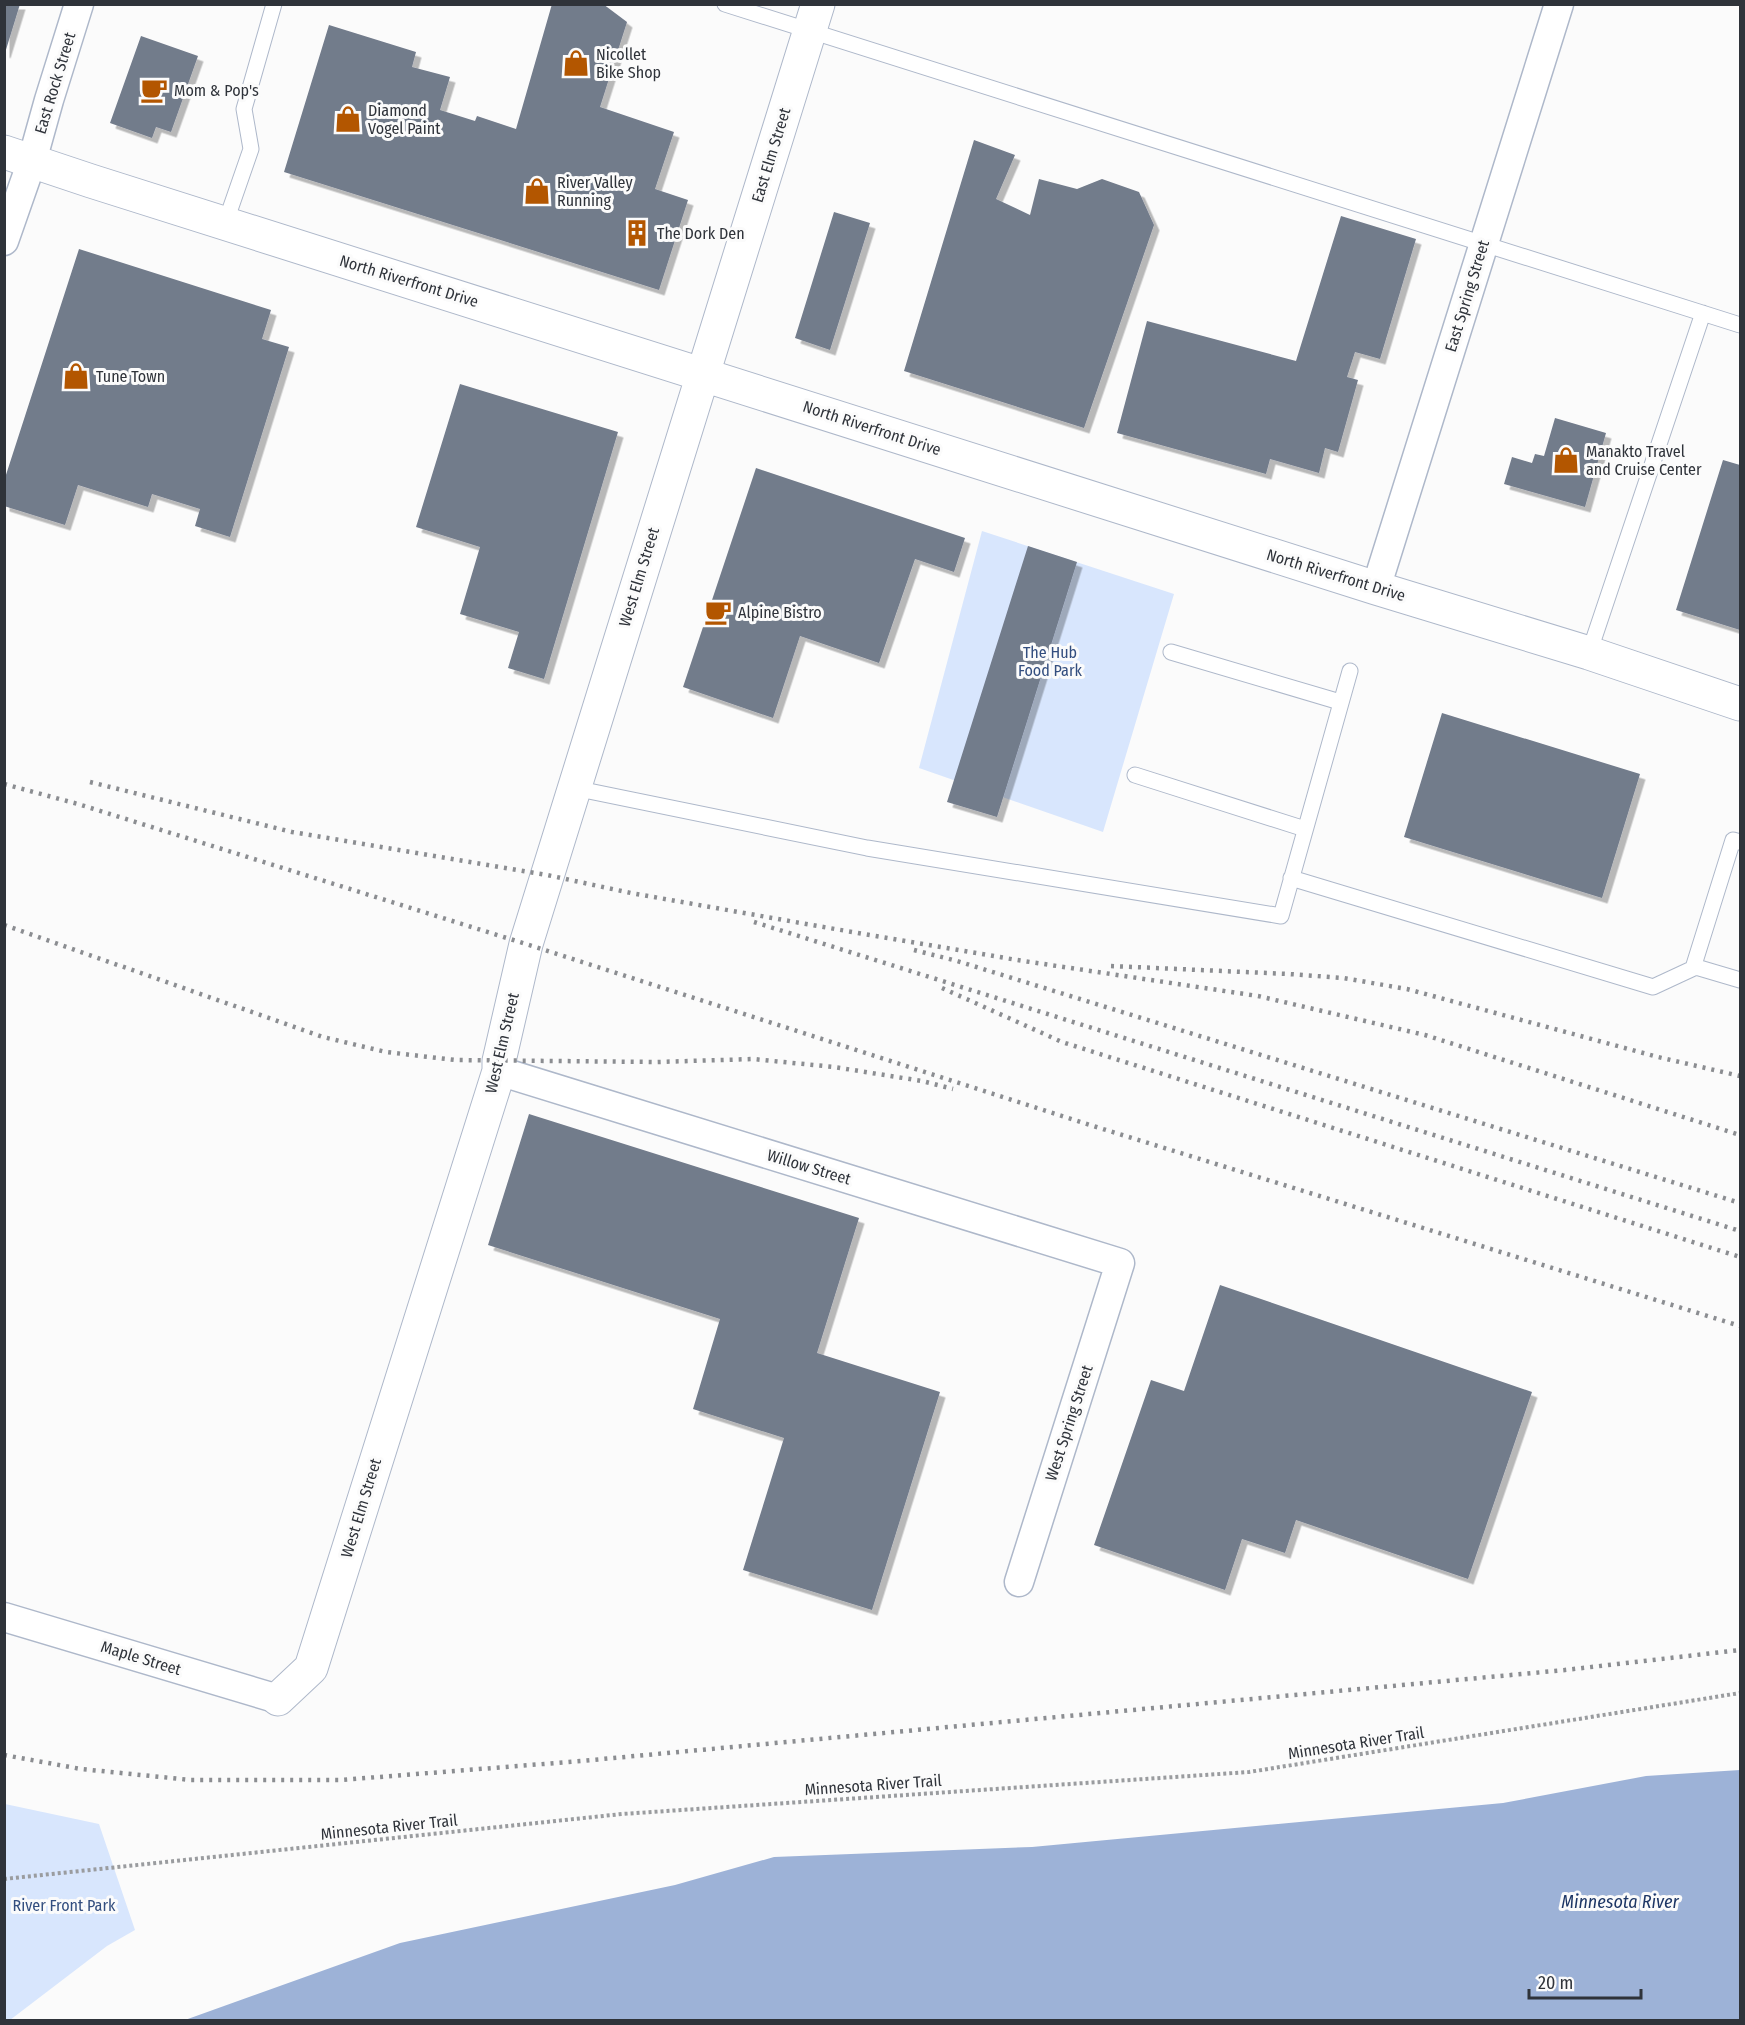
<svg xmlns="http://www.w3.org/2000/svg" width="1745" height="2025" font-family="'Fira Sans Condensed',sans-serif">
<defs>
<filter id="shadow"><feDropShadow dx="5.5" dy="5.5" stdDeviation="0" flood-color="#0004"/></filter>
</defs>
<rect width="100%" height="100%" fill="#fbfbfb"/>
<path fill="#d8e6fd" d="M982 531 1174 594 1103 832 919 768Z
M5 1804 99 1824 135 1930 107 1946 10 2020H4Z"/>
<path fill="#9db2d7" d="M1740 1770V2020H185L400 1943 675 1885 774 1857 1032 1847 1503 1803 1646 1776Z"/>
<path fill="#727b8b" filter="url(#shadow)" d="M4 4H20L5 53 4 52Z
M552 4H603L627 22 600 107 674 132 655 189 688 200 659 290 284 172 329 25 416 52 412 67 450 77 440 110 475 121 477 116 516 129Z
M141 36 198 56 171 132 156 127 152 138 110 123Z
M974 140 1015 155 996 199 1030 215 1039 179 1077 189 1102 179 1139 192 1154 225 1084 428 904 371Z
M834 212 870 223 830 350 795 338Z
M1341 216 1416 239 1380 359 1355 352 1347 377 1358 380 1338 452 1325 448 1319 473 1270 459 1266 474 1117 433 1147 321 1296 361Z
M79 249 271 310 262 339 289 347 230 537 195 526 200 509 152 494 148 507 78 485 65 525 4 506V481Z
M460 384 618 432 544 679 508 668 519 632 460 614 480 547 416 527Z
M1555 418 1606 433 1585 507 1504 484 1512 457 1532 463 1535 454 1544 456Z
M1723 460 1740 465V630L1676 610Z
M756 468 965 538 954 572 915 559 879 663 800 636 773 718 683 687Z
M1028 546 1077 562 997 817 947 802Z
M1442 713 1640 774 1602 898 1404 837Z
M529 1114 859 1218 817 1353 940 1392 872 1610 743 1570 784 1438 693 1409 720 1319 488 1245Z
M1220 1285 1532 1392 1468 1579 1296 1520 1285 1553 1242 1539 1225 1590 1094 1545 1151 1380 1184 1391Z"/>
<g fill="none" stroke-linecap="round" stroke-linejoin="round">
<defs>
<path id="lane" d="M725 4 1740 325
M225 224 251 149 244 109 274 4
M1171 652 1340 702
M1589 653 1703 313
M1135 775 1305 829
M574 788 867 848 1281 916 1350 671
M1291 878 1653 987 1696 967 1740 980
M1693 968 1733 840 1740 842"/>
<path id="street" d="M4 241 32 161 49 100 79 4
M1376 588 1559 4
M499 1071 1120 1263 1019 1582
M4 1617 278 1699"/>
<path id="secondary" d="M4 152 91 181 1376 588 1589 653 1740 704
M278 1699 311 1668 499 1071V1061L526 944 818 4"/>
</defs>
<use href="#lane" stroke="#aeb8ca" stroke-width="17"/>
<use href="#street" stroke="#aeb8ca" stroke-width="31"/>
<use href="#secondary" stroke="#aeb8ca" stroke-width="35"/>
<path stroke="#9a9c9f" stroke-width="4" stroke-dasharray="3 3" stroke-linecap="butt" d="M4 1879 622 1814 1249 1772 1740 1693"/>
<use href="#lane" stroke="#fff" stroke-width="15"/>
<use href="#street" stroke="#fff" stroke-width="28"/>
<use href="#secondary" stroke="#fff" stroke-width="33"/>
<path stroke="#8b8d91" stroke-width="4.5" stroke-dasharray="3 6" stroke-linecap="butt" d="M90 782 292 832 547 875 631 893 829 928 1017 960 1258 996 1425 1035 1740 1135
M4 784 78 804 526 944 1090 1125 1740 1326
M754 922 1740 1231
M4 925 323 1037 386 1052 455 1060 657 1062 753 1059 834 1067 922 1081 953 1089
M914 950 957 961 1740 1203
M1111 966 1289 974 1343 978 1407 989 1658 1057 1740 1076
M942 988 1062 1042 1740 1257
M4 1755 81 1769 191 1780H341L581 1761 1565 1670 1740 1650"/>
</g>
<defs>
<symbol id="shop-bare" viewBox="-9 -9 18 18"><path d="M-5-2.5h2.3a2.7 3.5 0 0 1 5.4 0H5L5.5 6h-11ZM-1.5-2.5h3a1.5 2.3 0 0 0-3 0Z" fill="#b35600" stroke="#fbfbfb" stroke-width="2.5" paint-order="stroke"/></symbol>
<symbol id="cafe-bare" viewBox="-9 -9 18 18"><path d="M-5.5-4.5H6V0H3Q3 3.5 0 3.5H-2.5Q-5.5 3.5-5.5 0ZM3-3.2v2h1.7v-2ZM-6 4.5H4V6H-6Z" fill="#b35600" stroke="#fbfbfb" stroke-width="2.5" paint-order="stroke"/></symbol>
<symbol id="building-bare" viewBox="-9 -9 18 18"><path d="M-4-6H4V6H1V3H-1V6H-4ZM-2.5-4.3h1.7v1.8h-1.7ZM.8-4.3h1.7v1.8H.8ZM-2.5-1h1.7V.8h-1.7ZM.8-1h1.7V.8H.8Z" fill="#b35600" stroke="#fbfbfb" stroke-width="2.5" paint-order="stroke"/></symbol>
</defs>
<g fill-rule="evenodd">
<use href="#shop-bare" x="557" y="44" width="38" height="38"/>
<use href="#cafe-bare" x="135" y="71" width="38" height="38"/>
<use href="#shop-bare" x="329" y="100" width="38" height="38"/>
<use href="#shop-bare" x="518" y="172" width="38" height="38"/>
<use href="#building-bare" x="618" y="214" width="38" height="38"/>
<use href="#shop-bare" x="57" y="357" width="38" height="38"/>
<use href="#shop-bare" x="1547" y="441" width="38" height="38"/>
<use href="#cafe-bare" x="699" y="593" width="38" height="38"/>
</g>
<g text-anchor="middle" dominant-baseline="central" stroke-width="6" stroke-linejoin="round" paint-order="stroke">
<g font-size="16" fill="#2f333a" stroke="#fbfbfb" text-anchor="start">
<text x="596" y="54">Nicollet<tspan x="596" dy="18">Bike Shop</tspan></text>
<text x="174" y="90">Mom &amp; Pop's</text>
<text x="368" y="110">Diamond<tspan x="368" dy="18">Vogel Paint</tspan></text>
<text x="557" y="182">River Valley<tspan x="557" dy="18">Running</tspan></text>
<text x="657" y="233">The Dork Den</text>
<text x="96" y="376">Tune Town</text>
<text x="1586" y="451">Manakto Travel<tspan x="1586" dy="18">and Cruise Center</tspan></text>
<text x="738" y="612">Alpine Bistro</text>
</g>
<g font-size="16" fill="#2f333a" stroke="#fbfbfb">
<text transform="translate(55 83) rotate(-73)">East Rock Street</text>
<text transform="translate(771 155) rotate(-73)">East Elm Street</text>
<text transform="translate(409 281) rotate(17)">North Riverfront Drive</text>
<text transform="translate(1467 296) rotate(-73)">East Spring Street</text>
<text transform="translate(872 428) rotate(18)">North Riverfront Drive</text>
<text transform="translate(1336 575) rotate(17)">North Riverfront Drive</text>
<text transform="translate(639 577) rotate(-73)">West Elm Street</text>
<text transform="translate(502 1043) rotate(-77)">West Elm Street</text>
<text transform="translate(809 1167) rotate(17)">Willow Street</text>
<text transform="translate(1069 1423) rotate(-72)">West Spring Street</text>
<text transform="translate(361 1508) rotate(-73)">West Elm Street</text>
<text transform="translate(141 1658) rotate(17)">Maple Street</text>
<text transform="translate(1356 1743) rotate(-9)">Minnesota River Trail</text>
<text transform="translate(873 1785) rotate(-4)">Minnesota River Trail</text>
<text transform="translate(389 1827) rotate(-6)">Minnesota River Trail</text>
</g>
<g font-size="16" fill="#334e7f" stroke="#fbfbfb">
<text x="1050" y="652">The Hub<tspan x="1050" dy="18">Food Park</tspan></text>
<text x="64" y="1905">River Front Park</text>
</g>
<g font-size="18" font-style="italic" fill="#1d3665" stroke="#fbfbfb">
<text x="1620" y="1902">Minnesota River</text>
</g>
</g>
<rect width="1745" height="2025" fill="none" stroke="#2f333a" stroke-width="12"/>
<path d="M1529 1989v9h112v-9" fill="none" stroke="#2f333a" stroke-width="3"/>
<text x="1538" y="1989" font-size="18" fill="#2f333a" stroke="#fbfbfb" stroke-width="4.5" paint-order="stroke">20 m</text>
</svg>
